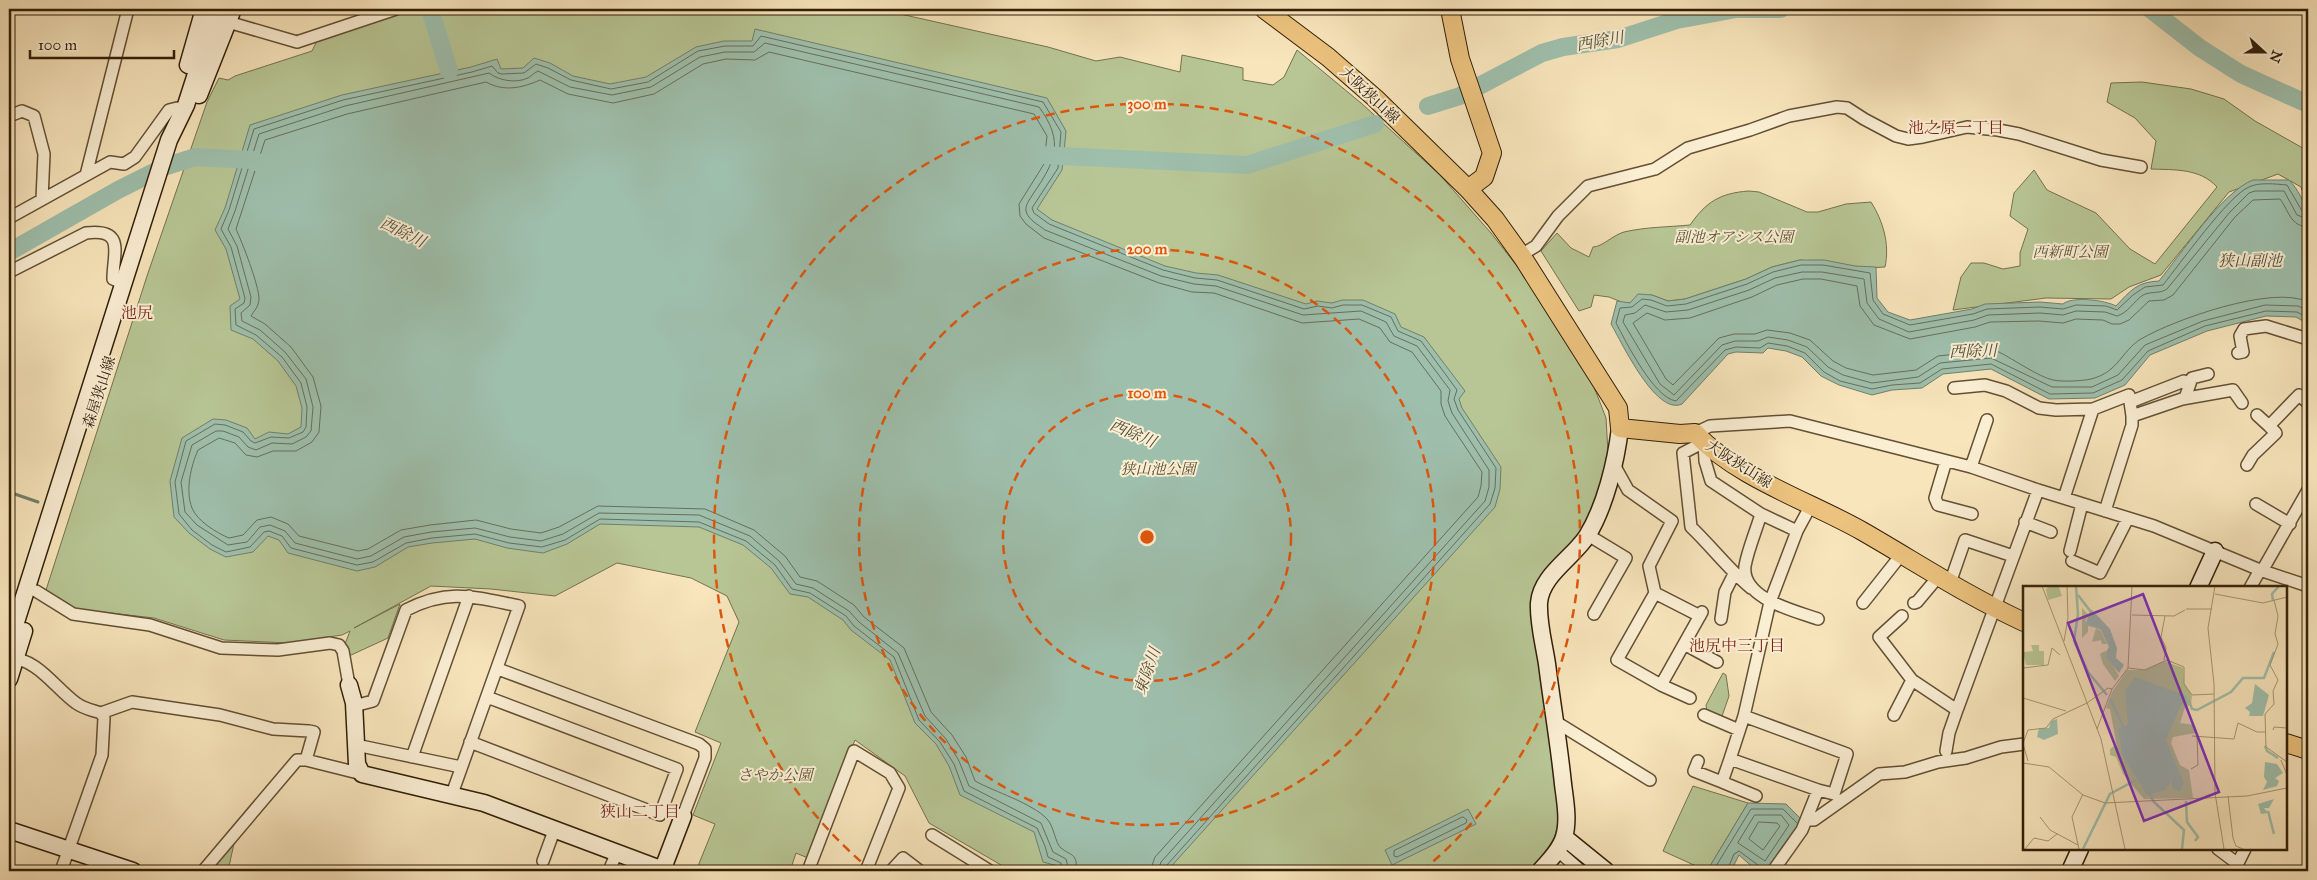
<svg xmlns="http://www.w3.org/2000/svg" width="2317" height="880" font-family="'IM FELL Great Primer','Noto Serif JP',serif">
<rect width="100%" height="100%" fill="#f8e5bc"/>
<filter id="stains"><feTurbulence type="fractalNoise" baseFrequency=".004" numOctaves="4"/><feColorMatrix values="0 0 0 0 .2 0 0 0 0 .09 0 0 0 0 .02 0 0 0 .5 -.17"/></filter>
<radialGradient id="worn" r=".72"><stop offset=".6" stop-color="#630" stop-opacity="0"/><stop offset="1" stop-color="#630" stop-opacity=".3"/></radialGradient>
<path fill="#b8c695" stroke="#74724e" d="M416 9H878L1048 47 1096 61 1120 57 1180 72 1182 55 1243 68V80L1273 85 1284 77 1297 50 1361 103 1440 175 1491 233 1527 279 1594 387 1606 418 1608 452 1593 514 1534 596 1559 802C1559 839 1552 845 1529 871H1001V865L929 823 905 776 855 740 808 858 796 853 790 871H696L715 824 693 815 721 743 695 732 739 622 727 596 691 578 617 563 555 596 491 589 431 586 354 628 400 604 388 638 349 656 345 644 350 631 342 635 288 643 224 640 154 618 76 609 46 590 147 276 207 102 219 78 228 80 235 76 312 51 318 39Z
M2142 82 2191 89 2224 99 2255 121 2308 151V207L2301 187 2278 174 2229 192 2161 275 2129 287 2111 299 2046 298 1953 310 1961 277 1971 263H1984L2003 269 2020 266V253L2028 229 2010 216 2014 193 2034 170 2047 190 2096 213 2130 249 2155 264 2217 187C2200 168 2174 170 2151 169L2156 141 2135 118 2107 102 2111 83Z
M1749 191 1759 192 1807 212H1818L1846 204 1871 202C1883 221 1890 244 1885 267L1868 268 1800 260 1772 267 1746 279 1685 299 1668 301 1652 295 1637 297 1630 303H1624L1609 297 1594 295 1591 307 1579 311 1541 251 1557 233 1571 248 1589 257 1593 247C1602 247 1613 235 1624 232 1645 227 1669 227 1690 225 1706 202 1720 193 1749 191Z
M1723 673 1726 675 1729 696 1721 719 1707 712 1706 705Z
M1693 786 1748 803 1707 871 1663 851Z
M235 839 228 871H206Z"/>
<path fill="#9ebfac" stroke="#727f6a" d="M755 29 1047 98 1066 131 1064 152 1062 170 1037 209 1052 220 1165 266 1196 273 1218 275 1306 304 1317 301 1332 303 1342 300H1363L1395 314 1401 327 1424 337 1465 391 1459 399 1462 408 1501 467 1500 489 1495 507 1167 871H1057L1058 866 1043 862 1034 832 960 795 949 766 936 744 915 723 890 660 851 630 843 620 808 597 790 594 771 568 743 545 699 527 600 524 567 544 543 553 507 548 475 539 432 543 408 547 375 567 357 571 288 553 279 540 268 536 253 552 226 557 210 549 189 533 174 517 170 481 182 438 213 419 226 420 247 428 255 439 269 432 288 434 301 427 302 408 296 386 278 361 253 339 231 330 230 306 240 299 226 249 215 230 225 208 250 125 342 95 471 67 497 59 501 69 523 68 534 58 550 63 573 76 610 84 646 77 696 47 724 41H752Z
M2253 180H2289C2298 189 2304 202 2308 214V324L2296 317 2266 316 2207 331 2150 355 2125 385 2095 398 2049 399 1991 369 1943 374 1922 388 1892 390 1872 395 1839 385 1821 376 1802 357 1786 351 1768 348 1763 353 1736 352 1728 354 1682 404C1656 416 1622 343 1611 324L1617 301 1630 303 1638 294 1652 295 1668 301 1685 299 1746 279 1772 267 1800 260H1824L1855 266 1876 267 1877 298 1888 312 1910 320 1972 309 1985 304 2040 302 2063 304C2072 296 2105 300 2116 306 2131 290 2137 282 2159 281 2180 255 2223 191 2253 180Z
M1748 803 1786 804 1805 823 1773 871H1757L1739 855 1731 871H1707Z
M1468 809 1476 824 1392 865 1385 850Z"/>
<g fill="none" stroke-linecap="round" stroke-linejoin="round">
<path stroke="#686f5a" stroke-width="1" d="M2308 213 2302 211 2287 185C2275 184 2259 182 2249 187 2229 195 2179 265 2163 285L2145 287 2133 295 2117 310 2106 306 2076 305 2063 309 2040 307 1987 309 1973 314 1910 325 1883 314 1873 300 1870 273 1823 265H1801L1773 272 1747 284 1686 304 1667 306 1651 300 1642 299 1632 307 1620 308 1616 323C1626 342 1654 398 1676 401L1725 350 1736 347 1760 348 1768 343 1787 346 1805 353 1824 372 1840 381 1872 389 1892 385 1920 383 1942 369 1991 364 2050 394 2093 393 2122 380 2148 351 2205 326 2266 311 2297 312 2308 318
M2308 219 2297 215 2284 191H2255L2249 193 2230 212 2167 289C2160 294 2151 291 2143 295 2134 301 2128 313 2117 316L2105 312 2076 311 2063 315 2040 313 1988 315 1974 320 1909 332 1879 319 1867 303 1864 279 1822 272H1802L1775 278 1749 290 1688 310 1666 312 1645 305 1635 313 1625 315 1623 322 1660 384 1674 395 1722 345 1735 341H1758L1768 337 1788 340 1807 347 1828 367 1843 375 1872 383 1918 377 1940 363 1991 358 2052 387H2092L2118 375 2145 345 2203 321 2265 305 2298 306 2308 311
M2308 227C2290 226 2289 211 2280 199L2253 200 2235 217 2173 295 2164 300 2149 301 2129 320 2120 324H2112L2103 320 2076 319 2063 323 2039 321 1990 322 1975 327 1910 339 1874 325 1860 306 1857 286 1821 279H1803L1777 285 1752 297 1690 318 1665 320 1647 313 1633 323 1666 379 1673 385 1719 338 1734 334H1755L1767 330 1790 333 1810 340 1833 361 1846 368 1873 375 1916 370 1938 356 1992 350 1999 352C2013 359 2039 377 2053 380 2063 382 2082 381 2091 379 2119 372 2121 351 2141 339 2173 320 2274 284 2308 302
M1755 815H1781L1789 825 1765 861 1738 843Z
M1463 817 1467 820 1466 823 1397 857 1394 856V851Z
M1759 822 1777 823 1780 826 1763 850 1749 839Z
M1062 871 1061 863 1048 857 1045 846 1037 828 964 791 954 764 940 742 919 720 894 657 854 626 846 616 810 593 792 589 775 565 746 541 699 522 600 519 565 540 542 547 509 543 475 534 432 538 406 543 373 562 357 565 291 548 282 536 269 531 264 532 250 547 226 552 212 545 192 530 179 514 175 482 186 441 215 424 225 425 243 432 251 441 255 443 271 437 289 438 303 432 306 427 307 407 301 383 282 357 256 335 236 325 235 309 244 303 245 298 231 247 221 229 229 210 254 129 343 100 472 72 492 66 498 73 502 74 524 73 536 64 548 68 571 80 611 89 648 82 698 51 725 46H753L761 36 1043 102 1061 132 1058 168 1032 208 1034 213 1049 224 1163 270 1195 278 1217 280 1304 309 1318 306 1332 308 1343 305H1362L1391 317 1398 331 1421 341 1457 390 1454 399 1458 410 1496 468 1495 488 1490 504 1166 866 1164 871
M1069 871 1066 859 1053 852 1041 823 969 786 959 761 946 739 925 716 898 653 859 622 849 611 813 588 796 584 779 561 750 536 699 515 599 513 563 534 541 541 510 537 475 528 431 532 404 537 371 556 357 559 295 543 285 531 270 525 260 527 247 542 228 545 197 525 185 512 181 482 192 445 216 431H223L239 437 248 447 256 450 272 443 292 444 306 437 311 431 313 407 306 379 285 352 260 330 242 321 241 313 250 305 251 297 237 246 228 229 235 211 259 134 345 106 489 73C498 80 515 84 528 78 531 76 534 73 538 71L570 87 612 95 651 87 700 57 725 52H754L765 43 1039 107C1065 142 1055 162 1033 194 1030 199 1025 205 1026 211 1028 220 1039 225 1045 230L1161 276 1194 284 1216 286 1303 315 1361 311 1386 322 1394 336 1417 346 1450 390 1448 401 1452 413 1489 470V487L1485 501 1161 862 1158 871
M1076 871C1078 853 1071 856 1061 848 1055 843 1054 826 1047 819 1032 803 995 792 975 781L966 757 952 735 931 712 904 648 864 617 854 605 817 581 800 577 785 556 754 530 705 509 598 506 559 527 541 533 511 529 476 520 430 525 401 530 368 549 358 551 299 536 288 524 271 517 257 520 243 535 229 538C217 533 197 521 192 508 185 490 191 466 198 450L219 438 235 443 246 455 257 457 273 451H296L312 442 319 432 321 406 313 377 291 347 265 324 251 316C254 311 259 306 259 299 259 285 242 242 236 229L265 140 347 114 486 82C504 92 522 88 540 80L568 94 613 103 654 94 703 64 726 59 755 60 769 52 1034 114 1047 136 1044 164 1019 204 1020 216 1026 224 1044 238 1159 283 1192 292 1214 293 1302 323 1359 319 1380 328 1390 342 1412 352 1441 391V404L1445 416 1482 472 1481 486 1478 497 1155 857 1150 871
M1713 871 1751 809H1783L1797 823
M1727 871 1734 854 1739 851 1758 865 1760 871"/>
<path stroke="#727f6a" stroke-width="3" d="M9 492 38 502"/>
<path stroke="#9ebfac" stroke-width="18" d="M430 9 449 71
M2150 9 2200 48 2241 74 2308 104
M1428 106 1460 96 1542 53 1563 47 1618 39 1677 20 1736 9H1781
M1040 155 1247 165 1375 124
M9 252 118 190 164 167 195 157 253 160 261 164"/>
<defs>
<path id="street" d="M228 22 297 42 396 9
M9 116 22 111 34 116 44 154 42 199
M86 175 128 9
M9 218 110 162 124 164 135 157 169 110 177 108
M1521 255 1536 246 1558 216 1588 186 1655 169 1688 148 1750 130 1789 116 1837 107 1847 108 1864 119 1896 136 1908 139 1923 137 1967 127 1998 130 2019 134 2101 160 2141 167
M9 272 86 233C126 228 113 253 113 279L124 284
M2238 353 2243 352 2240 336 2244 329 2266 326 2308 339
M1954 388 1985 385 2006 391 2039 408 2056 410 2093 409 2129 395 2132 416
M2185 398 2192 378 2208 374
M2130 402 2184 381
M2257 415 2269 426
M1695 433 1710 426 1790 421 1971 467 2038 490 2154 526 2260 570 2308 586
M1946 461 1935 498 1938 505 1972 514
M1613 463 1628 490 1672 521 1649 566 1655 593 1617 660 1661 685 1690 698
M2247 465 2253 455 2276 433 2269 426 2299 395 2308 403
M1971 467 1987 420
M2064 498 2093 409
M2256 504 2290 524
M2105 511 2132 425V416L2182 399 2233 390 2242 403
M1761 514 1797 531
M2025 522 2051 532
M1588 535 1626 558 1594 614
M2070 551 2082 504
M2072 561 2100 573 2128 518
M2262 571 2308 490
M1950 583 1965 540 2013 556
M1751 588C1729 570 1712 547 1691 527L1683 453 1704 442 1705 461 1711 481 1761 514C1756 531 1748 549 1745 566 1741 599 1796 611 1818 619
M2250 588 2260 570
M36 591 73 614 150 625 221 648 278 650 330 643 339 645 343 651 349 685
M1655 593 1700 616
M1863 603 1901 555
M1914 603 1917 602 1938 577
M1902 616 1879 637 1912 680 1957 710 1949 733 1946 751
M1721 619 1725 592 1734 574
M1684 644 1717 662
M9 658C37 658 55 688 76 703 84 709 92 710 101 713L104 718 102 755 61 871
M498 669 699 744 705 749V758L683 816
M1661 685 1702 612
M354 706 373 701 406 610C449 588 474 597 519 606L452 794
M1957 710 2038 490
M101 713 132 702 220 715 273 729 309 731 314 732 306 760 362 774
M1704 715 1739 730
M1894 715 1912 680
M1744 716 1770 602 1797 531 1811 505
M1556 722 1650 780
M470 742 660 815 677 769 487 697
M356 745 461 767
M412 757 469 596
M1730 759 1744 716 1847 754 1834 794 1818 790
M1698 761 1694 771 1722 782 1730 759 1818 790 1802 830 1773 871
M1722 782 1756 796
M1806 820H1814L1879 774 1905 772 1938 762 1966 758 2001 747 2024 744
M932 835 990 871
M2218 849 2238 864
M1557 850 1581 871
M543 861 555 828
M203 871 297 760H306
M609 871 617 852
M808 871 854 751 890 773 899 788 866 871
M891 871 903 858 920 871
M2234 871 2245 849"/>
<path id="secondary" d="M188 65 204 9
M199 95 233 9
M2198 588 2215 551
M9 644 169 140 186 105 217 9
M9 679 24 631
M349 685 354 703 357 764 362 774 484 803 663 870
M9 830 133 871
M1564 837 1606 871
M662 871 683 816
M1540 871C1549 861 1560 850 1564 837 1569 821 1565 800 1563 784 1559 744 1552 704 1547 664 1544 644 1538 623 1539 603 1541 575 1573 558 1587 536 1605 507 1616 462 1620 428
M2070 871 2080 849"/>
<path id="primary" d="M1264 9 1328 57 1375 98 1468 189 1495 219 1523 258 1618 408 1620 428 1680 434 1695 433C1737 478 1809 501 1862 531 1916 562 1967 596 2024 622
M1450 9 1460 59 1492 153 1484 177 1468 189
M2286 743 2308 750"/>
</defs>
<use href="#street" stroke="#635034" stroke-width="14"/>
<use href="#secondary" stroke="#311f07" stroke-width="19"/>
<use href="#primary" stroke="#311f07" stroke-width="20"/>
<use href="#street" stroke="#faeed3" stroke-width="11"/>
<use href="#secondary" stroke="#faeed3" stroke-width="16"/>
<use href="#primary" stroke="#ecc27e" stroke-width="18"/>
</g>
<g fill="none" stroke="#df560c" stroke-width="2.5" stroke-dasharray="9 6">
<circle cx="1147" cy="537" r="144"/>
<circle cx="1147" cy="537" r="288"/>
<path d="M872 871A433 433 0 1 1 1422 871"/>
</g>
<g text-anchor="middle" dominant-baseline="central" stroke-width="4" stroke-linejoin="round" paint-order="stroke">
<g font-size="15" fill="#311f07" stroke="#faeed3">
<text transform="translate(1370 95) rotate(43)">大阪狭山線</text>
<text transform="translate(99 392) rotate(-72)">森屋狭山線</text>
<text transform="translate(1739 464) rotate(33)">大阪狭山線</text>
</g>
<g font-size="15" font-style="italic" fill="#5a5132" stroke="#faeed3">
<text x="1734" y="237">副池オアシス公園</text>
<text x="2070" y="252">西新町公園</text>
<text x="1158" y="469">狭山池公園</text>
<text x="775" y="775">さやか公園</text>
</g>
<g font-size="16" font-style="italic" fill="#524f39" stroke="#faeed3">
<text transform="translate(1600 41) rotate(-10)">西除川</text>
<text transform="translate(403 232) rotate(26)">西除川</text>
<text x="2250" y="260">狭山副池</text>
<text transform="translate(1973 351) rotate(-2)">西除川</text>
<text transform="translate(1133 433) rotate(23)">西除川</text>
<text transform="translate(1147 671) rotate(-70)">東除川</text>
</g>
<g font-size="16" fill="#7a1f14" stroke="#faeed3">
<text x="1956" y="127">池之原一丁目</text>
<text x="137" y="312">池尻</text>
<text x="1737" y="645">池尻中三丁目</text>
<text x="640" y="811">狭山二丁目</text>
</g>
</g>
<g transform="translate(2023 586)">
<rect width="264" height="264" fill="#f8e5bc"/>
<path d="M26 1H36L39 10 25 14 23 3ZM59 22 66 29 62 35 78 45 84 58H79L78 54 69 56 73 42 65 40V46L59 52ZM8 59H16V65H21V79H3L0 66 10 65ZM82 65 96 90 92 95 80 78 77 68ZM141 75 160 82 161 97 169 110 168 119 162 121 157 137 172 139 173 147 150 151 148 157 157 179 166 184 170 212 121 213 100 188 93 171 87 169V163L91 160 95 167 87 123 83 122 89 106 104 84H120Z" fill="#b8c695"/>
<path d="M68 23 87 43 94 62 93 72 101 79 96 87 84 72 83 66 86 61 78 44 63 37ZM112 91 164 110V117L158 119 143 154 161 197 157 205 150 203 148 195 142 204 124 209 99 169 95 142 105 139 102 105ZM232 98 246 109 240 130H226L227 126 222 122 229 117ZM34 133 35 148 21 154 14 151 16 142H26L28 135ZM242 176 254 178 260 187 252 192 256 195 254 200 240 204 244 196 241 191ZM251 213 246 222H241L245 227 238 228 235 218Z" fill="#9ebfac"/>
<path fill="none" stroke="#9ebfac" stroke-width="2.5" d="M53 0 55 28 51 55 65 86 84 109M55 9 68 26M250 15 249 8 256 0M87 113 101 142M162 115H166L169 123 174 124 208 106 220 92H241L251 66M242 160 244 165 255 172M127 207 130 215 161 244 159 263M163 215 164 236 175 251 172 255M245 225 251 248M60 263 87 208 113 194"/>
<path fill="none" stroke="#a89674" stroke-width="1" d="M19 0 78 153 102 263M192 0 185 42 191 98 192 207 201 263M192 8 240 17 264 11M251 14 255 30 252 48 255 58 247 79 255 94 250 105 251 118 242 128 243 161 264 176M163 23H189M109 29 151 30 162 24M41 55 45 32 44 0M141 74 143 62 138 51 142 30M0 82 25 79 29 62 37 69M105 82 122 84 144 74 161 81V98L169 109 191 108M0 112 43 125M64 117 85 102 89 103M74 143 89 103 105 82 109 0M250 144 251 141 264 142M169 150 211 153 215 137 234 146H242M0 157 5 144 23 142 30 133 64 117M0 158 5 175M258 174 264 189M0 177 26 181 60 209 82 217 224 210 264 202M168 183 175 179 174 150M205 210 210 252 213 260 220 263M17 231 27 244 55 259M2 263 11 252 25 255 34 248M56 263 49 231 60 208"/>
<path fill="#7b2cbf" fill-opacity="0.15" stroke="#7b2cbf" stroke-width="2.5" d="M120 8 196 206 121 235 45 37Z"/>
<rect width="264" height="264" fill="none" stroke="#311f07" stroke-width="2.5"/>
</g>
<circle cx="1147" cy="537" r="8" fill="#df560c" stroke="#faeed3" stroke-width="2.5"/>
<g font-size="15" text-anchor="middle" font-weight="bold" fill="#df560c" stroke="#faeed3" stroke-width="4" stroke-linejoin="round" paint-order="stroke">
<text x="1147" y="109">300 m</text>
<text x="1147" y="254">200 m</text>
<text x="1147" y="398">100 m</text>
</g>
<rect width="2317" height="880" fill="none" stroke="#f8e5bc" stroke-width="30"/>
<rect x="10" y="10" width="2297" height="860" fill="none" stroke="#311f07" stroke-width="2.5"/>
<rect x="15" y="15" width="2287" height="850" fill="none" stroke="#311f07"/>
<g transform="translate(2264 52) rotate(111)" stroke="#faeed3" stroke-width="4" paint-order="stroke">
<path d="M0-4L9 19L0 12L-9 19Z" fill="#311f07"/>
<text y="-8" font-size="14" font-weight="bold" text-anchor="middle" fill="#311f07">N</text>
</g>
<path d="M30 50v8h144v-8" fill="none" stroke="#311f07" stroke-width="2.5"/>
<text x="38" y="50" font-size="15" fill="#311f07" stroke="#faeed3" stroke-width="4" paint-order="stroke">100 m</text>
<rect width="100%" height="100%" filter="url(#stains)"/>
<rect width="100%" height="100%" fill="url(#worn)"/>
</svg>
